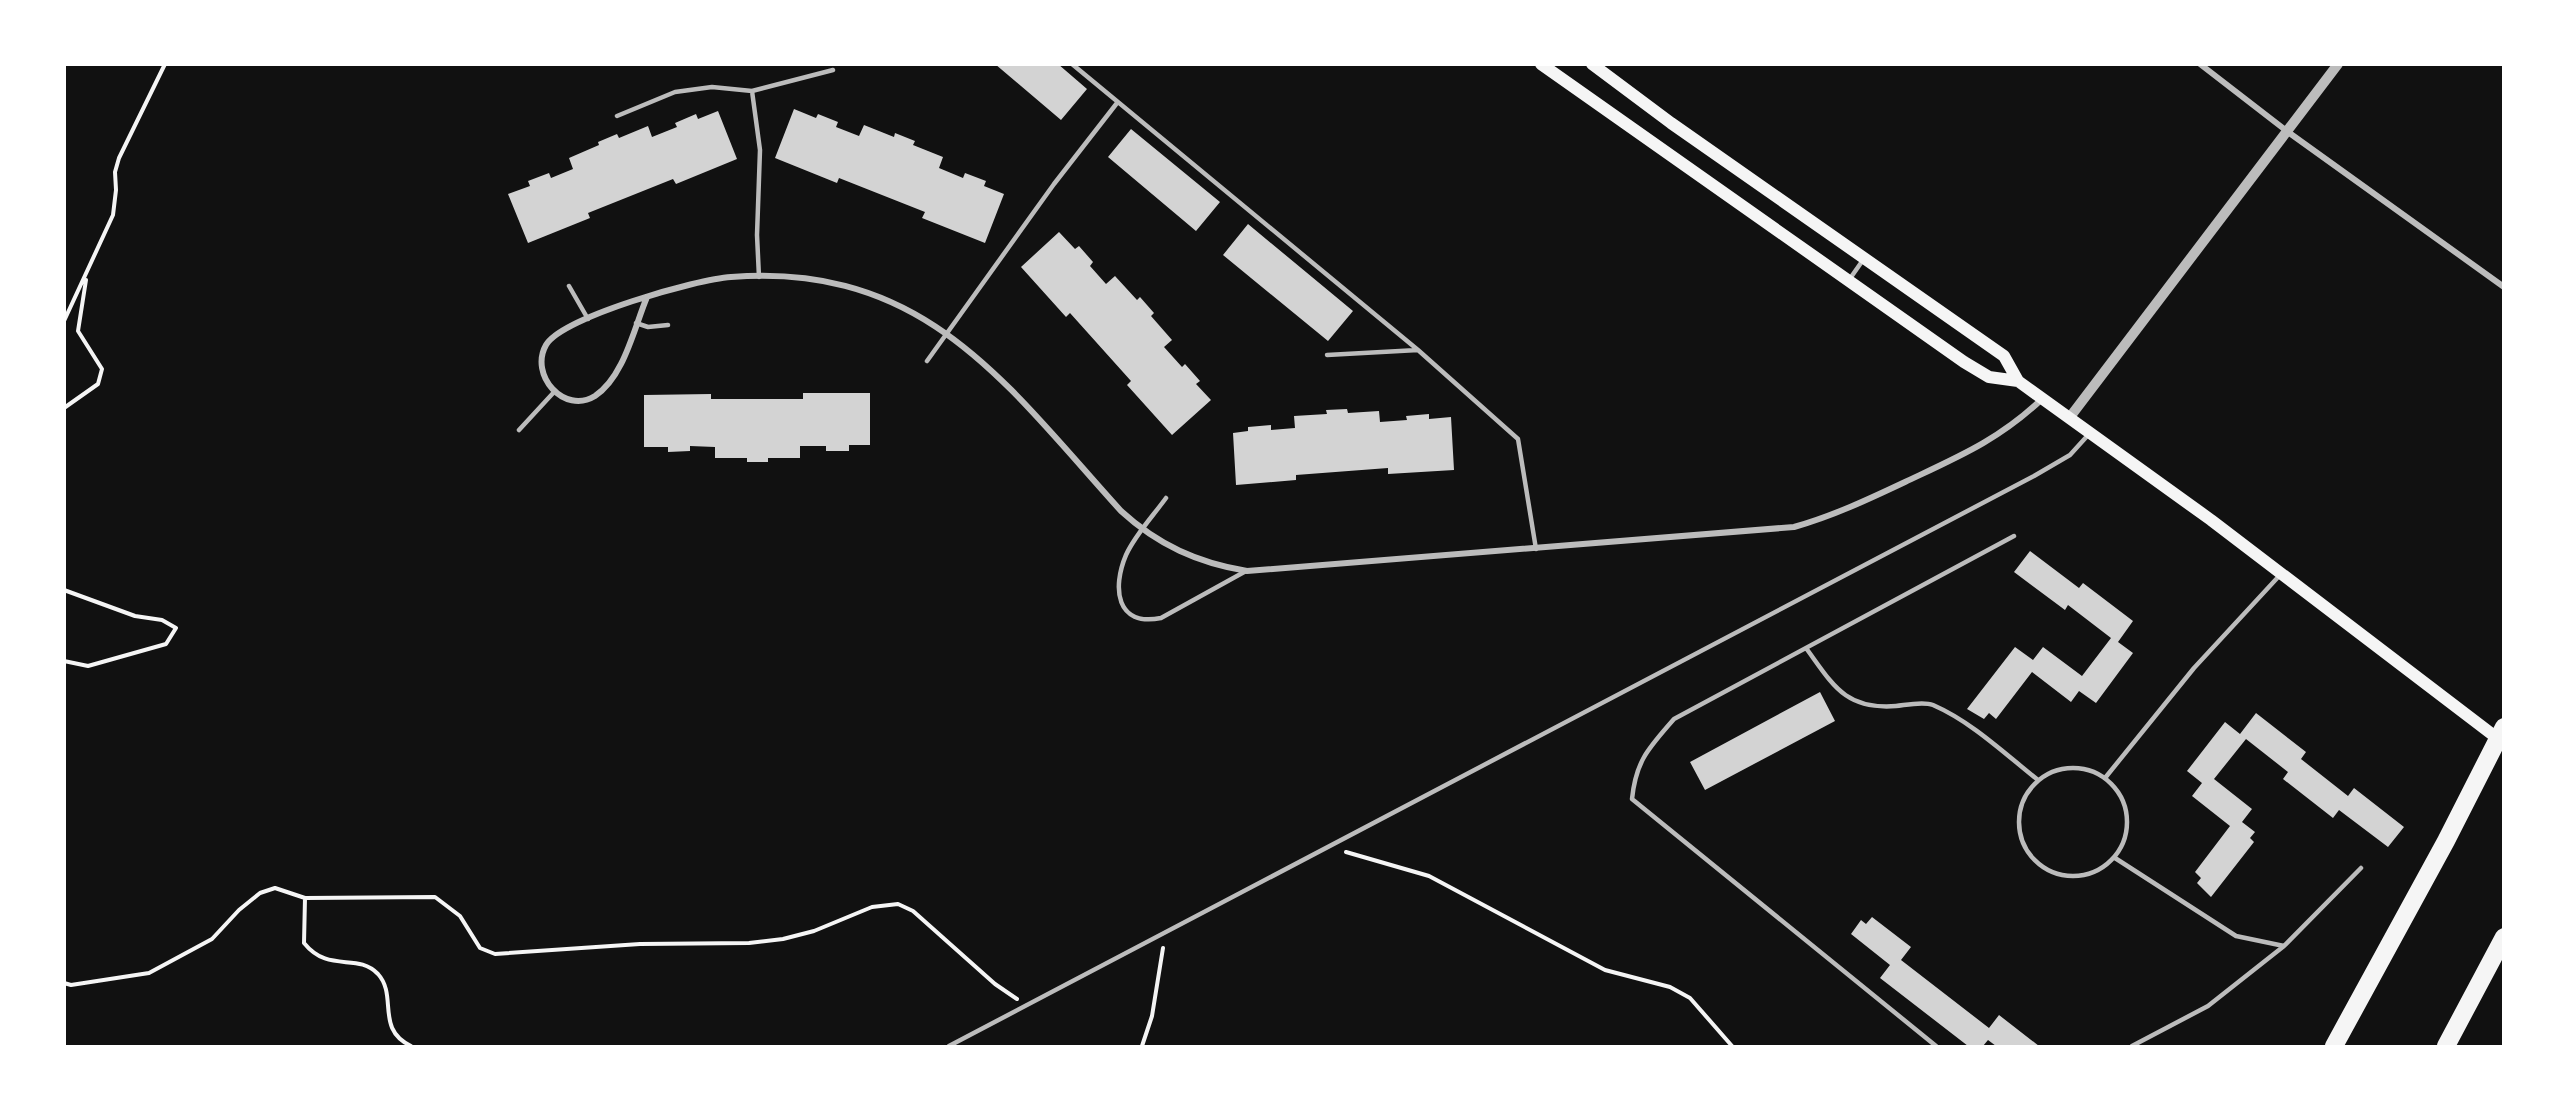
<svg xmlns="http://www.w3.org/2000/svg" width="2568" height="1111" font-family="'Fira Sans Condensed',sans-serif">
<rect width="100%" height="100%" fill="#111"/>
<path fill="#d3d3d3" d="M995 64H1058L1087 89 1061 120Z
M794 109 816 118 818 114 838 122 836 127 859 136 864 125 894 137 895 133 915 141 913 145 943 157 939 168 963 178 965 173 986 181 984 186 1004 194 985 243 922 218 925 212 839 178 837 183 775 158Z
M718 111 737 159 676 184 673 179 588 213 590 218 528 243 508 194 530 186 528 181 549 173 551 178 573 169 569 158 599 145 598 142 617 134 619 138 648 126 652 137 677 127 675 123 696 114 698 119Z
M1131 129 1220 202 1196 231 1108 157Z
M1248 224 1353 311 1328 341 1223 255Z
M1059 232 1075 249 1079 246 1093 262 1090 266 1106 284 1115 276 1137 300 1140 297 1154 313 1151 316 1172 340 1164 347 1182 367 1185 364 1200 381 1196 384 1211 400 1172 435 1127 385 1131 381 1070 313 1066 317 1021 267Z
M803 393H870V445H849V451H826V446H800V458H768V462H747V458H715V447L690 446V451L668 452V447H644V395L711 394V399H803Z
M1347 409 1348 413 1379 411 1380 422 1407 420 1406 416 1429 414V419L1451 417 1454 470 1388 474V468L1296 475V480L1236 485 1233 433 1248 431V427L1271 425V430L1295 428 1294 416 1327 414 1326 410Z
M2030 551 2079 588 2083 583 2133 621 2118 642 2133 653 2096 703 2079 691 2071 702 2032 672 1996 719 1989 713 1984 719 1967 709 2015 647 2033 660 2043 647 2082 676 2111 638 2068 605 2065 610 2014 572Z
M1820 692 1835 721 1705 790 1690 762Z
M2256 713 2306 752 2301 759 2348 796 2354 788 2404 827 2388 847 2339 810 2333 818 2283 779 2288 772 2246 739 2214 779 2252 809 2242 822 2255 832 2250 838 2254 842 2211 897 2197 883 2201 878 2195 872 2230 826 2192 796 2202 783 2187 771 2225 722 2240 734Z
M1872 917 1911 947 1901 960 1989 1028 1999 1015 2039 1046H1996L1988 1040 1983 1046H1968L1880 978 1890 965 1851 934 1861 920 1866 924Z"/>
<g fill="none" stroke-linecap="round" stroke-linejoin="round">
<path stroke="#f5f5f5" stroke-width="4" d="M64 321 113 215 116 190 115 172 119 158 165 64
M64 408 98 384 102 369 78 331 86 280
M64 590 135 616 162 620 176 628 166 644 88 666 64 661
M1346 852 1429 876 1605 970 1670 987 1690 998 1732 1046
M64 983 71 985 149 973 212 939 239 910 260 893 275 888 305 898
M411 1046C375 1029 398 996 378 974 357 952 329 974 304 943L305 898 435 897 460 916 480 948 495 954 640 944 749 943 783 939 814 931 872 907 898 904 913 911 995 984 1017 999
M1142 1046 1152 1016 1163 948"/>
<path stroke="#bcbcbc" stroke-width="4.5" d="M1072 64 1418 350 1518 439 1536 549
M617 116 675 92 712 87 752 91
M759 277 757 235 760 150 752 91 833 70
M1849 280 1863 260
M569 286 588 319
M636 323 648 327 668 325
M1327 355 1418 350
M927 361 1054 184 1117 103
M519 430 555 391
M1166 498C1153 516 1135 535 1126 555 1112 588 1116 627 1161 618L1246 571
M1806 648C1833 685 1845 710 1896 706 1906 705 1923 701 1933 705 1972 722 2005 754 2038 780
M2019 822a54 54 0 1 1 108 0a54 54 0 1 1-108 0Z
M2105 778 2194 668 2280 575
M2115 858 2236 936 2284 946 2361 868
M949 1046 2034 476 2070 455 2089 434
M1936 1046 1632 799C1636 760 1649 748 1674 719L2014 536
M2132 1046 2208 1006 2284 946"/>
<path stroke="#bcbcbc" stroke-width="6" d="M2200 64 2288 132 2504 287
M647 297C634 328 624 377 595 396 564 415 529 375 546 345 562 317 698 279 731 277 925 262 1006 384 1121 511 1158 545 1198 563 1247 571L1794 527C1833 516 1869 499 1905 482 1958 457 1999 440 2042 399"/>
<path stroke="#bcbcbc" stroke-width="10" d="M2070 417 2338 64"/>
<path stroke="#f5f5f5" stroke-width="12" d="M1541 64 1964 362 1989 377 2018 381
M1592 64 1671 123 2004 356 2018 381 2211 520 2497 738"/>
<path stroke="#f5f5f5" stroke-width="18" d="M2334 1046 2446 841 2504 727
M2446 1046 2504 937"/>
</g>
<rect width="2568" height="1111" fill="none" stroke="#ffffff" stroke-width="132"/>
</svg>
